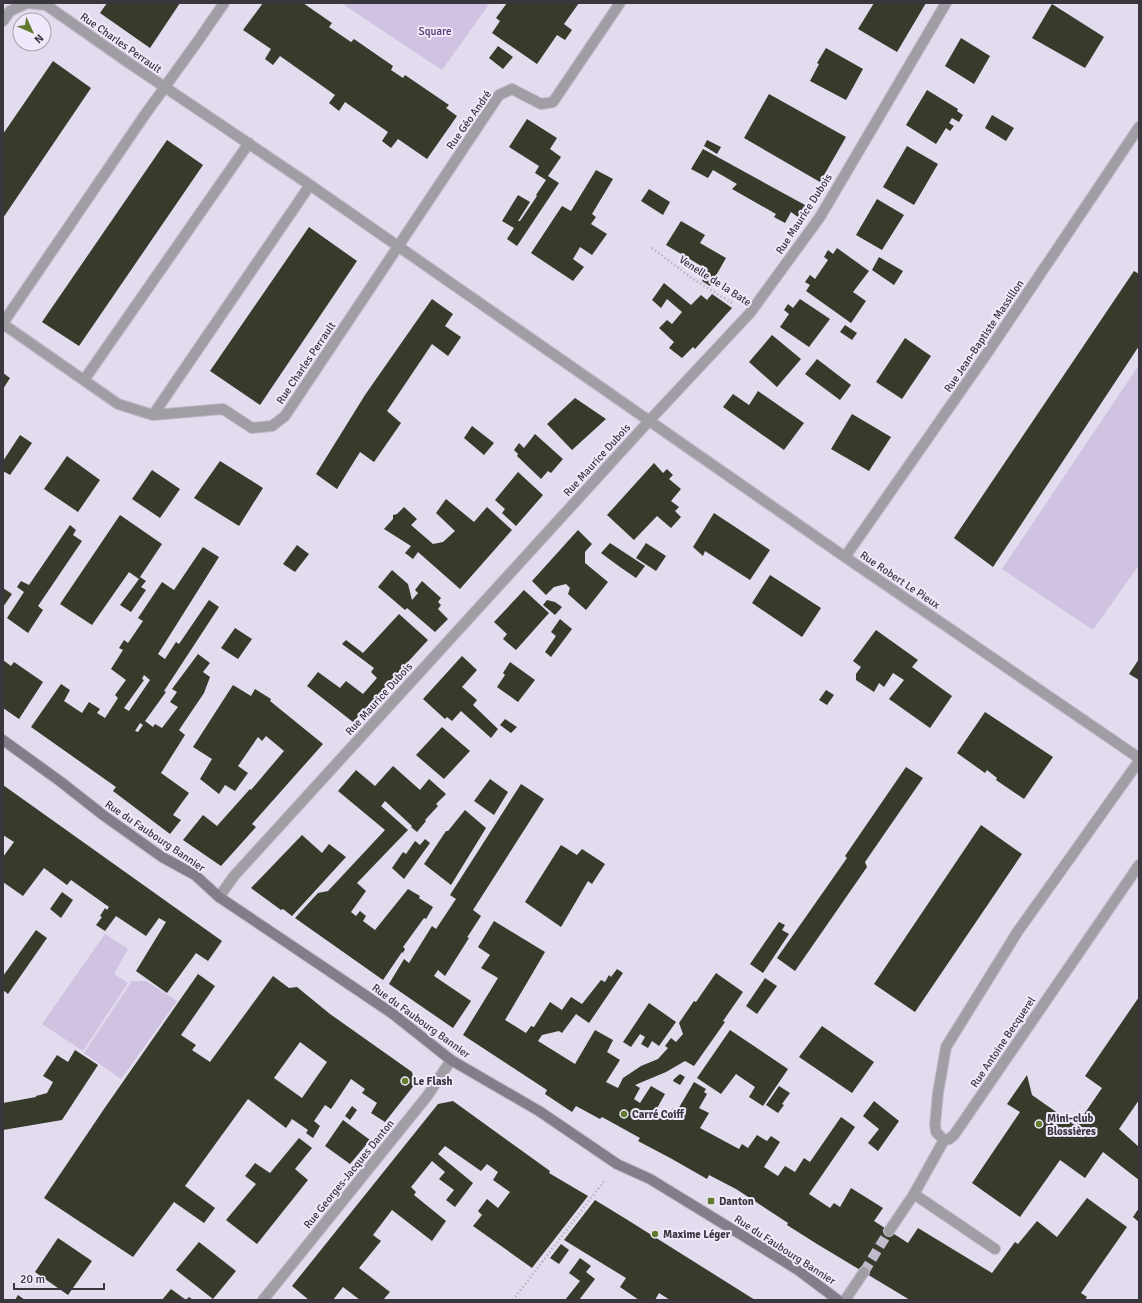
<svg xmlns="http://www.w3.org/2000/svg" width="1142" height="1303" font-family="Signika,sans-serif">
<rect width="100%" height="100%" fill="#e3dbee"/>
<path fill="#cfc3e1" d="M341 3H490L442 70Z
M1139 365V565L1093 630 1002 569Z
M105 934 128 949 114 974 128 983 83 1051 42 1024Z
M132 981H146L177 1001 121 1079 84 1053Z"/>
<path fill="#363b2c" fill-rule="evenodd" d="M107 3H180L150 48 100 13Z
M263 3H303L332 23 329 27 351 42 354 39 393 66 391 70 403 78 405 75 449 105 446 108 457 116 427 159 398 139 391 148 382 141 388 132 345 102 339 111 329 103 335 95 280 56 273 65 265 59 271 49 243 30Z
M507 3H579L564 24 572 30 565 40 557 35 537 64 492 33 500 21 496 18Z
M874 3H926L897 52 858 29Z
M1052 4 1104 37 1085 68 1032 38Z
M961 38 990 56 974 84 945 66Z
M498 46 513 57 503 69 489 58Z
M826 48 863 69 846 100 810 81 819 64 817 63Z
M53 61 91 88 3 218V134Z
M927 90 958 109 957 111 963 115 959 122 952 118 949 123 954 126 950 131 946 128 936 144 906 125Z
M769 94 846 137 820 182 744 138Z
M992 115 1014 128 1006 141 985 128Z
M527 119 557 138 550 149 561 157 548 176 559 183 517 246 507 239 514 228 502 221 518 195 530 202 518 221H520L537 196 536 195 546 180 535 173 539 166 509 147Z
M167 140 203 165 79 346 42 322Z
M707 140 721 147 717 154 704 146Z
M907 146 938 164 914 205 883 187Z
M703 149 805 205 798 217 791 212 785 223 774 217 776 214 732 189 737 184 713 170 708 178 691 169Z
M596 170 613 179 592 214 596 217 591 224 607 234 592 255 580 247 573 259 584 267 573 281 531 253 562 206 571 211Z
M649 189 670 202 663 215 641 201Z
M877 199 904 215 882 250 856 235Z
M681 221 705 235 700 243 726 258 710 286 702 281 708 270 666 245Z
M309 227 357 261 260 405 210 371Z
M837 248 869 271 853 292 866 301 851 323 806 291 810 285 805 282 810 275 815 279 828 260 824 257 828 250 833 254Z
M879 257 903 271 894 285 872 270Z
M1134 271 1139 274V346L993 567 954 538Z
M664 283 691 305 701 295 707 300 712 294 732 308 695 349 693 347 682 358 669 348 674 342 659 328 667 320 672 324 682 312 667 299 661 308 652 300Z
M432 299 453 314 445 326 461 337 448 356 432 344 387 411 401 423 374 462 360 452 337 489 316 474 365 395Z
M800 299 830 319 809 347 780 327 789 314 784 310 788 304 793 308Z
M845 325 857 333 852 340 840 332Z
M772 335 801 359 777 387 749 362Z
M905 338 931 356 902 399 876 382Z
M817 359 851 385 840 400 805 374Z
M3 373 10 378 3 389Z
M758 391 804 423 784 450 723 407 733 394 749 405Z
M575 398 606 419 572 450 547 424Z
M852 414 891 437 869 471 831 449Z
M472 426 494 443 484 455 464 438Z
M535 434 563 459 551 473 548 471 541 479 517 456 518 454 514 450 519 443 524 448Z
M20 435 32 443 10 475 3 471V461Z
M67 456 100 480 78 512 44 489Z
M220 461 263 488 239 526 194 498Z
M654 463 663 473 667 469 673 475 669 479 681 489 671 501 679 507 675 511 681 517 671 528 657 516 634 540 607 515Z
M152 470 180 489 160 518 132 499Z
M518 472 543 495 516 526 502 513 505 509 495 500Z
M446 499 474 522 487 507 512 530 460 589 418 552 413 559 405 553 411 546 384 529 393 519V515L397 514 404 507 417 519 411 525 433 544 443 542 455 531 436 513Z
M714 513 770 550 750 580 705 551 703 556 693 547Z
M120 515 162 544 140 577 146 581 141 587 146 590 131 612 120 605 139 579 129 572 92 625 60 604Z
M70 525 76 530 73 535 82 541 38 606 43 610 28 633 7 618 24 592 17 587 21 581 29 585Z
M578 530 592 544 585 552V563L608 582 586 610 568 594 570 588 566 584 554 587 546 595 532 581Z
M610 543 645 566 636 578 620 567 601 553Z
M646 543 666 556 656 571 636 558Z
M297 545 309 554 295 572 283 564Z
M203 547 219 557 158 654 165 659 176 642 179 644 209 600 219 607 164 691 166 692 145 721 153 727 155 724 162 728 178 707 170 702 177 692 172 689 198 654 210 663 203 672 210 677 204 693 179 730 185 735 161 773 189 793 173 815 181 820 170 834 113 791 116 787 31 727 61 684 70 690 64 701 82 713 89 702 100 709 97 713 105 718 118 698 115 695 126 680 111 669 123 650 119 648 124 640 128 643 143 621 138 618 162 582 174 590ZM144 675 150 680 129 711 124 708 144 680 142 679ZM140 723 143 725 138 732 135 731Z
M392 570 408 584 412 600 418 593 415 590 422 581 441 598 438 602 441 605 438 609 448 619 435 632 407 608 405 610 378 587Z
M770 575 821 608 802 637 752 603Z
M3 588 12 594 3 607Z
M524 590 549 613 516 650 503 639 507 634 494 622Z
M547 600 555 602 562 607 555 615 543 605Z
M399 614 428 640 353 722 307 686 318 672 340 688 346 681 363 694 377 678 371 672 374 668 342 644 346 640 363 653Z
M560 619 572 629 551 657 545 652 556 636 551 632Z
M235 628 252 639 238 659 221 648Z
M876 630 918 660 912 667 952 696 930 728 889 699 904 680 893 673 884 687 879 683 874 692 856 680V674L861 667 853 661Z
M462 656 477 670 462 687 477 700 473 705 498 729 491 738 461 711 452 721 447 717 445 719 423 699Z
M1139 659V680L1129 674Z
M3 660 11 666 14 662 43 682 19 719 3 708Z
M510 662 535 680 518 702 497 687 505 675 503 673Z
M233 685 251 696 255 689 271 699 270 701 323 744 252 824 256 827 221 866 183 840 203 815 217 826 250 789 251 790 284 751 266 736 262 741 258 737 238 766 248 773 235 791 225 785 219 794 200 779 212 759 193 747Z
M826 690 834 695 827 705 819 700Z
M985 712 1053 757 1024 799 996 780 997 778 987 770 985 773 957 753Z
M505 719 517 727 511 733 500 725Z
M442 727 470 751 444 779 416 755Z
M393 766 420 790 429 779 446 794 436 804 438 806 425 820 426 821 417 832 411 827 412 826 385 801 381 806 408 830 357 883 366 891 351 912 356 916 360 911 366 916 363 921 375 930 408 889 420 896 419 898 433 907 426 919 424 918 403 947 405 949 403 953 402 952 383 980 295 918 318 893 328 891 385 830 338 791 356 770 375 786Z
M906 767 923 778 865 862 867 867 795 971 777 958 847 858 845 856Z
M490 779 508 792 494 815 474 801Z
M521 784 544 799 473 910 481 916 468 936 467 937 469 938 445 976 438 970 434 976 471 1001 453 1028 389 984 404 959 409 963 432 926 436 929 456 899 450 895Z
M3 785 222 941 208 961 196 953 167 993 136 971 166 922 159 918 146 936 116 916 105 931 96 925 102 917 100 916 105 908 107 910 109 907 71 880 67 885 44 868 23 896 3 882V857L14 842 3 835Z
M465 810 486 828 451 885 424 864 446 831H448Z
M981 825 1022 854 915 1012 874 984Z
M302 835 322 853 329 844 346 857 292 916 283 909 281 910 251 888Z
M425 839 430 843 404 879 392 868 403 852 406 854 415 841 420 845Z
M561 845 577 855 582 849 605 864 592 884 588 881 561 927 525 902Z
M62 892 73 900 61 918 50 909Z
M494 921 545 952 505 1020 526 1033 531 1026 534 1027 550 1002 562 1010 571 997 582 1004 601 980 605 982 609 975 611 977 617 969 623 973 589 1023 576 1014 562 1033 559 1031 542 1035 538 1041 575 1064 595 1030 613 1040 607 1052 620 1060 606 1082 618 1088 623 1078 641 1066 658 1059 668 1048 665 1046 671 1038 676 1042 683 1034 679 1023 694 1001 696 1002 716 973 743 992 723 1021 725 1022 694 1066 685 1061 666 1072 635 1085 640 1088 634 1099 640 1103 651 1086 665 1094 656 1110 667 1117 673 1108 677 1111 694 1082 706 1089 704 1092 707 1094 699 1108 709 1113 700 1128 739 1149 742 1144 748 1148 757 1135 767 1141 771 1136 780 1142 764 1167 778 1176 785 1166 795 1172 804 1158 810 1162 841 1117 855 1127 809 1194 830 1208 834 1203 840 1207 851 1188 883 1208 874 1221 908 1243 918 1228 992 1273 1015 1242 1018 1244 1037 1221 1057 1237 1087 1198 1127 1227 1081 1293 1087 1297 1085 1300H910L817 1244 787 1225 788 1223 736 1189 709 1175 707 1179 672 1159 638 1141 640 1138 602 1117 600 1119 576 1106 572 1112 545 1094 547 1090 463 1035 498 978 481 968 490 955 478 947Z
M779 922 785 925 782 930 789 934 763 973 750 964Z
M36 930 47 938 8 994 3 990V976Z
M198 974 215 986 181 1035 196 1045 192 1050 210 1062 273 976 289 988 297 987 330 1014 412 1072 415 1084 385 1122 371 1113 377 1103 362 1093 365 1089 351 1079 331 1109 325 1105 314 1121 320 1126 313 1138 306 1133 308 1130 292 1119 286 1128 248 1099 185 1186 215 1208 204 1223 174 1202 133 1257 44 1198 104 1109ZM300 1042 327 1062 302 1098 274 1078Z
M765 978 777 986 757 1014 746 1006Z
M1139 997V1100L1119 1129 1139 1147V1180L1103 1152 1085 1178 1060 1160 1020 1217 972 1183 1020 1112 1007 1104 1027 1075 1032 1095 1076 1126 1102 1088 1085 1076Z
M649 1003 676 1022 659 1046 652 1041 648 1048 641 1044 645 1037 640 1034 631 1047 623 1042Z
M822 1026 874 1062 852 1093 799 1057Z
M730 1030 788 1069 763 1106 749 1097 755 1087 736 1074 721 1094 697 1078Z
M75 1050 98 1065 62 1120 3 1130V1103L36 1097V1096L47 1093 53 1082 43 1076 57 1055 68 1062Z
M680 1074 685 1077 680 1085 673 1081 674 1079Z
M779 1086 790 1093 782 1104 784 1105 778 1113 766 1105Z
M453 1101 550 1171 549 1173 588 1196 532 1268 473 1226 482 1215 478 1211 487 1199 498 1208 510 1192 493 1180 498 1172 487 1164 481 1171 445 1146 438 1154 473 1183 455 1207 446 1200 454 1190 439 1179 445 1172 432 1161 411 1187 416 1192 414 1195 446 1221 432 1241 392 1210 373 1235 381 1241 359 1268 390 1292 383 1300H360L343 1287 333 1300H309L292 1286 438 1104Z
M874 1101 899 1121 878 1151 868 1143 879 1129 863 1116Z
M352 1106 357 1110 350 1120 345 1116Z
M343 1120 370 1140 350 1164 325 1146Z
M299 1138 312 1148 295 1169 308 1180 257 1244 226 1220 256 1184 245 1176 255 1163 270 1173Z
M595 1200 626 1219 755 1300H670L659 1293 655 1300H639L620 1287 626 1278 564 1240Z
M1139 1208V1222L1133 1217Z
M58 1238 92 1261 68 1295 35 1272Z
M199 1242 236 1271 213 1299 176 1270Z
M561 1244 569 1250 559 1264 550 1258Z
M580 1258 591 1266 586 1272 595 1279 579 1300H565L580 1281 569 1273Z
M171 1289 186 1300 189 1297 193 1300H162Z
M18 1295 25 1300H15Z"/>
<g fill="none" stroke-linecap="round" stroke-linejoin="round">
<path stroke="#c1bacb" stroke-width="10" stroke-dasharray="10 5" stroke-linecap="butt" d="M864 1272 889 1231"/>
<defs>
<path id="service" d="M914 1194 995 1249"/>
<path id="minor" d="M3 21 10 11 27 3 46 5 129 63 310 185 845 557 1139 758
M3 323 144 116 200 38 224 3
M3 324 118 404 153 415 223 409 252 428 272 426 285 416 499 95 512 89 541 104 553 102 620 3
M84 380 249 143
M153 415 310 185
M845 557 990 349 1139 127
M219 897 234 876 649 421 750 313 820 217 946 3
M944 1140 936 1132 935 1125 938 1093 946 1047 1018 931 1139 761
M944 1140 949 1139 954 1135 1139 865
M889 1231 914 1194 944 1140
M263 1300 428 1095 451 1060
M845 1300 864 1272"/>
<path id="secondary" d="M3 740 61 782 103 815 162 857 195 875 219 897 359 991 393 1014 451 1060 539 1111 617 1164 650 1179 758 1245 798 1270 838 1300"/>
</defs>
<use href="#service" stroke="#c1bacb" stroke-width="12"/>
<use href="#minor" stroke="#c1bacb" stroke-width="12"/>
<use href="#secondary" stroke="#c1bacb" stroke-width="12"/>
<path stroke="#aaa4b3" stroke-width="2.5" stroke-dasharray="1 3" stroke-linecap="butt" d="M652 248 693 279 732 303
M513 1300 605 1180"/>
<use href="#service" stroke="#a09da5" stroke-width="10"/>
<use href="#minor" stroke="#a09da5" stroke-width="10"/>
<use href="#secondary" stroke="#827d88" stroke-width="10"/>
</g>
<g fill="#637b2e" stroke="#f0e9fb" stroke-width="1.5">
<circle cx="405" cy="1081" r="4"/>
<circle cx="624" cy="1114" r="4"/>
<circle cx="1039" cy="1124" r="4"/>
<rect x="707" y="1197" width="8" height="8" rx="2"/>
<circle cx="655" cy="1234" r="4"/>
</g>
<g text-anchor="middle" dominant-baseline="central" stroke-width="4" stroke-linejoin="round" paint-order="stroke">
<g font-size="11" fill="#50356d" stroke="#f0e9fb">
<text x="435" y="31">Square</text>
</g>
<g font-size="11" fill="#39363e" stroke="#f0e9fb">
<text transform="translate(121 43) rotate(35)">Rue Charles Perrault</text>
<text transform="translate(469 120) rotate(-55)">Rue Géo André</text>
<text transform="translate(804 214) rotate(-57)">Rue Maurice Dubois</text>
<text transform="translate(715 281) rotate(33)">Venelle de la Bate</text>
<text transform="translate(984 336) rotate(-56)">Rue Jean-Baptiste Massillon</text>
<text transform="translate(306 363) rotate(-56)">Rue Charles Perrault</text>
<text transform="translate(597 460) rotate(-48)">Rue Maurice Dubois</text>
<text transform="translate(900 580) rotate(34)">Rue Robert Le Pieux</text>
<text transform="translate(379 699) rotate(-48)">Rue Maurice Dubois</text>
<text transform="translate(155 836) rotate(34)">Rue du Faubourg Bannier</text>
<text transform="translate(421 1021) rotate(36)">Rue du Faubourg Bannier</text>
<text transform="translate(1003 1042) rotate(-56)">Rue Antoine Becquerel</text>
<text transform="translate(349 1174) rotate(-51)">Rue Georges-Jacques Danton</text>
<text transform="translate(785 1250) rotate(33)">Rue du Faubourg Bannier</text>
</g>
<g font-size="11" font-weight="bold" fill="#39363e" stroke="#f0e9fb" text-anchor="start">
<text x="413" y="1081">Le Flash</text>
<text x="632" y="1114">Carré Coiff</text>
<text x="1047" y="1118">Mini-club<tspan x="1047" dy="13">Blossières</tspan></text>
<text x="719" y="1201">Danton</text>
<text x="663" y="1234">Maxime Léger</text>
</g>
</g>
<rect width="1142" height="1303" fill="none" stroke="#39363e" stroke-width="8"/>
<g transform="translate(32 32) rotate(135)"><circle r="19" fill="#f0e9fb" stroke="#a7a1af"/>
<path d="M0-3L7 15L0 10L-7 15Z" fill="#637b2e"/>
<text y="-6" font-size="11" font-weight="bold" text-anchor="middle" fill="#39363e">N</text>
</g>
<path d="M14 1283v6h90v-6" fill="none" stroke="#39363e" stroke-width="2"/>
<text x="20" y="1283" font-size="12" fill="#39363e" stroke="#f0e9fb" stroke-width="3" paint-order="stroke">20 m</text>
</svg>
